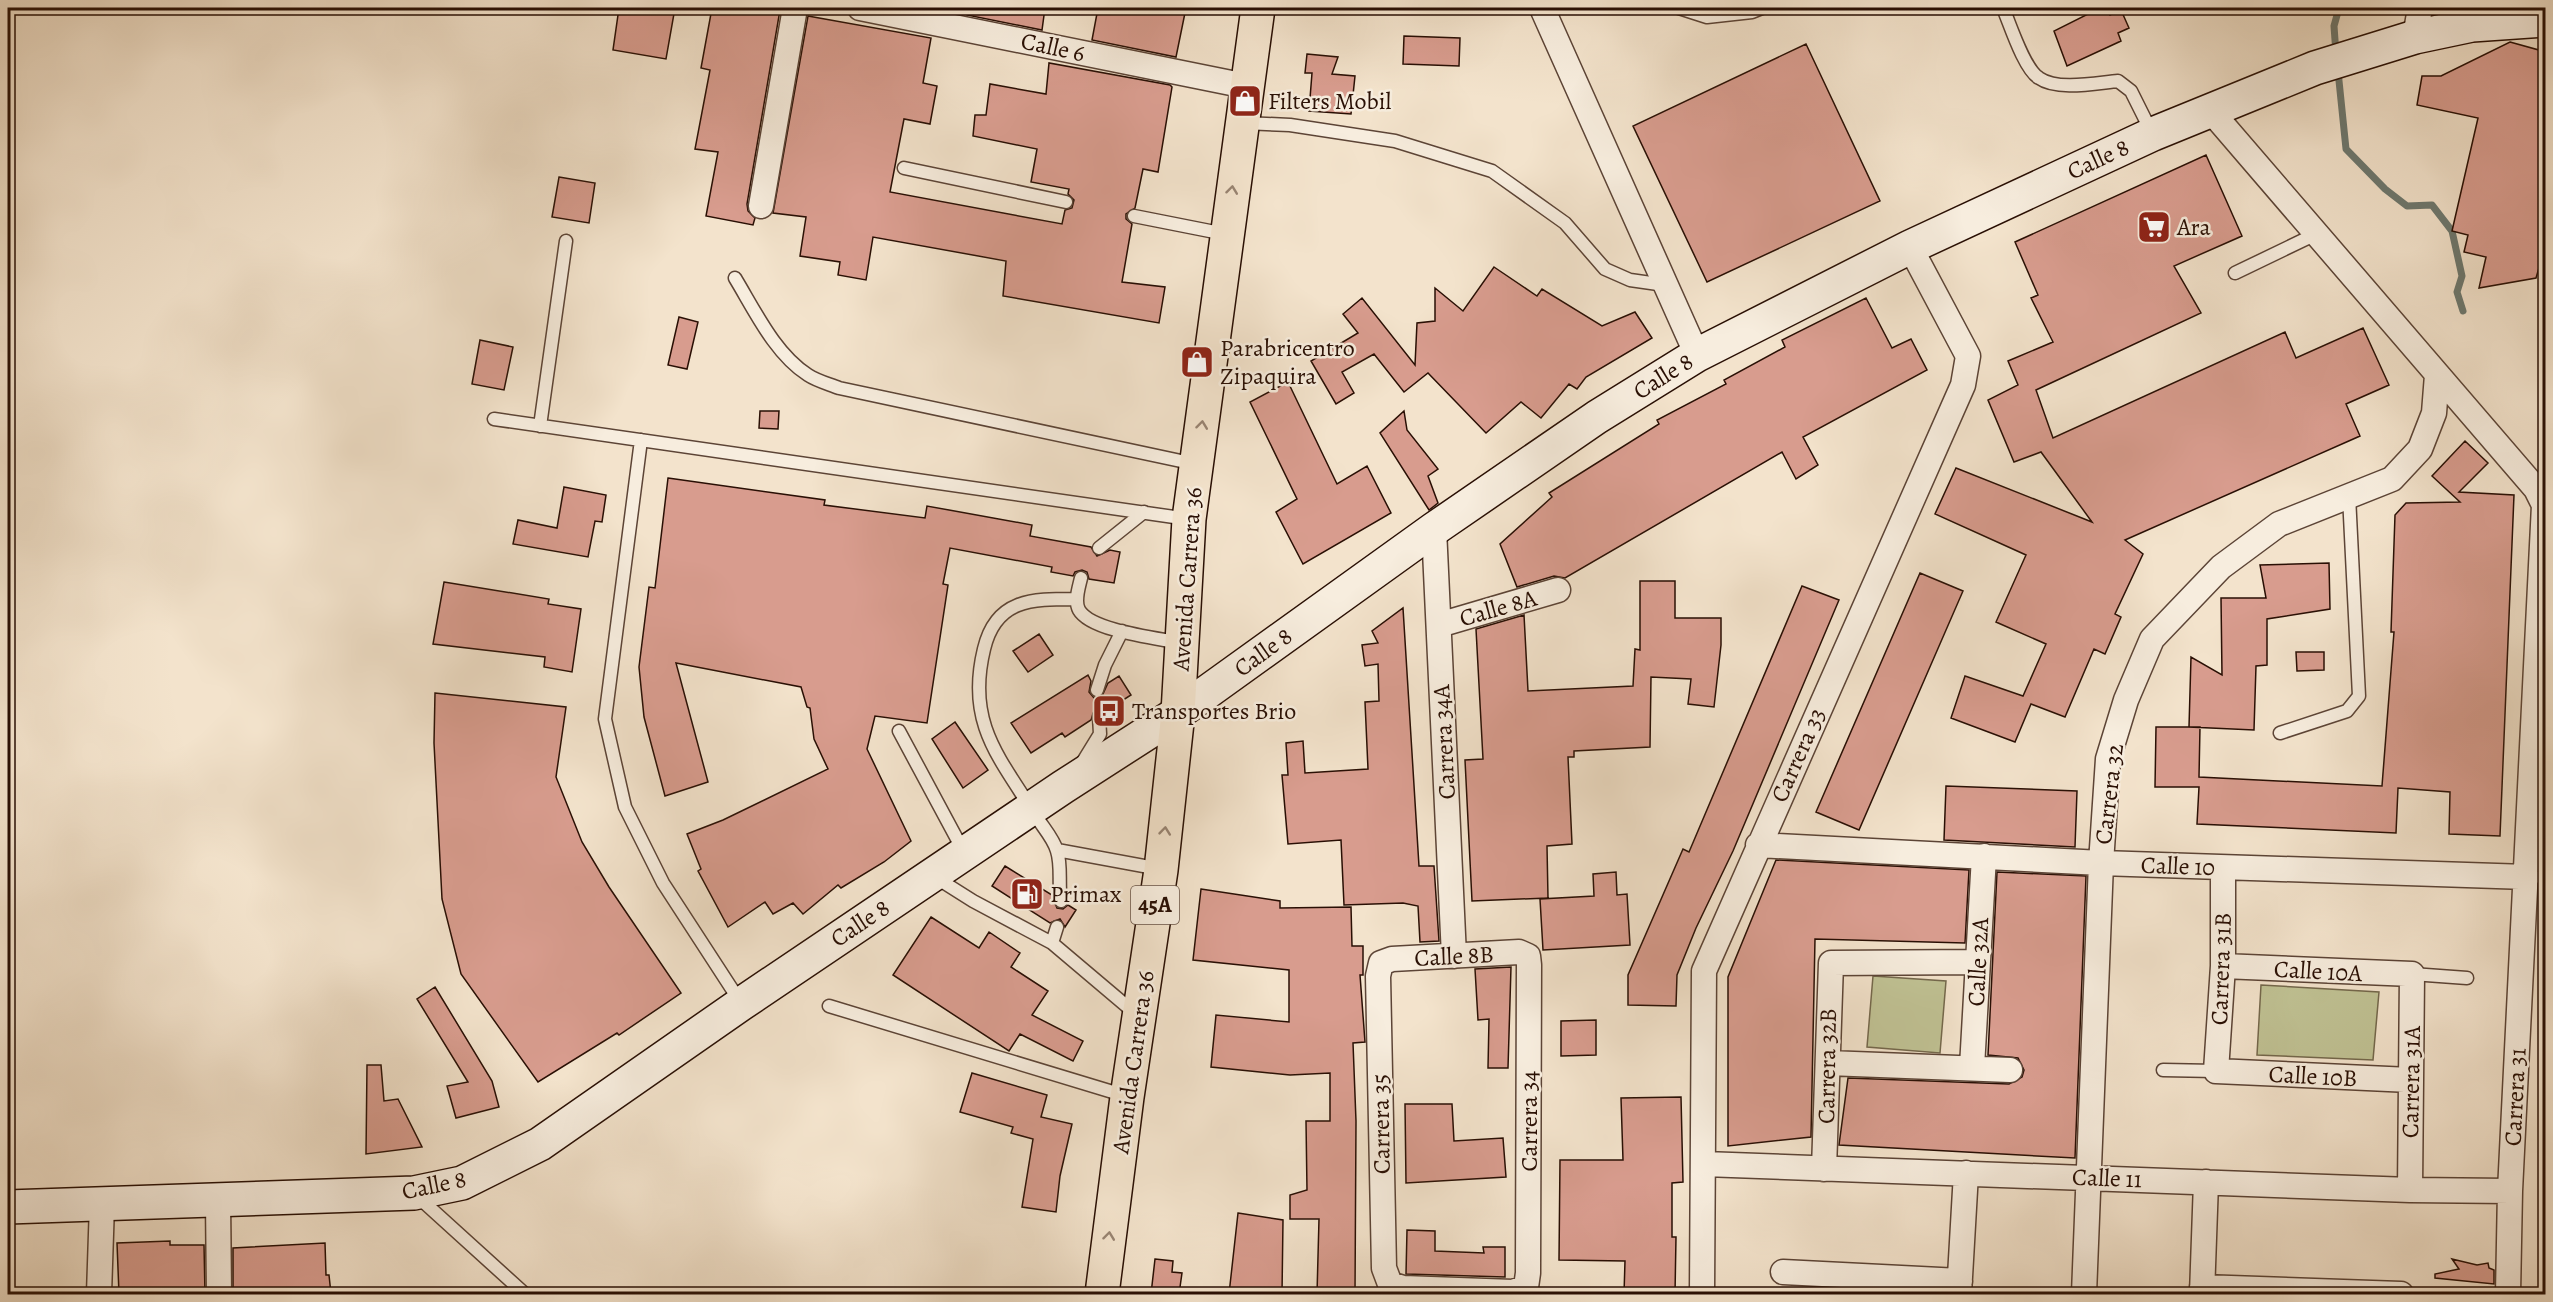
<svg xmlns="http://www.w3.org/2000/svg" width="2553" height="1302" font-family="Alegreya,serif">
<rect width="100%" height="100%" fill="#f3e3cc"/>
<filter id="stains"><feTurbulence type="fractalNoise" baseFrequency=".00333" numOctaves="4"/><feColorMatrix values="0 0 0 0 .2 0 0 0 0 .09 0 0 0 0 .02 0 0 0 .5 -.17"/></filter>
<radialGradient id="worn" r=".72"><stop offset=".6" stop-color="#630" stop-opacity="0"/><stop offset="1" stop-color="#630" stop-opacity=".3"/></radialGradient>
<path fill="#c0c294" stroke="#74684c" stroke-width="1.5" d="M1873 976 1946 981 1940 1053 1867 1047Z
M2261 985 2379 992 2373 1060 2257 1055Z"/>
<g fill="none" stroke-linecap="round" stroke-linejoin="round">
<path stroke="#6d786f" stroke-width="7" d="M2336 54 2334 26 2339 8
M2338 71 2346 149 2385 189 2407 206 2432 205 2452 231 2462 276 2457 292 2463 311"/>
</g>
<path fill="#d89c8e" stroke="#290f04" stroke-width="1.5" d="M619 8H675L666 59 613 50Z
M712 8H766L780 10 747 204 748 211 755 218 753 225 706 216 718 152 695 149 710 70 701 68Z
M968 8H1045L1042 30 967 15Z
M1098 8H1186L1176 57 1092 40Z
M2100 8H2106L2110 15 2121 10 2129 28 2118 33 2121 41 2067 66 2054 31Z
M808 16 931 38 923 83 937 86 930 124 904 119 890 192 1062 224 1065 210 1072 208 1074 200 1068 194 1069 189 1031 182 1037 149 973 136 975 115H986L990 84 1046 94 1049 63 1170 85 1172 87 1158 172 1143 169 1135 208 1126 214V219L1132 224 1122 282 1165 287 1159 323 1003 296 1006 261 873 237 866 280 838 275 840 262 800 256 806 217 773 213Z
M1404 36 1460 38 1459 66 1403 64Z
M2510 42 2546 52V244L2536 278 2479 288 2486 257 2464 252 2468 235 2452 231 2478 118 2417 105 2422 76H2441Z
M1806 44 1880 201 1707 282 1633 126Z
M1307 54 1338 57 1332 74 1355 76 1351 114 1309 111 1312 73H1305Z
M2206 155 2242 236 2174 266 2201 313 2036 390 2053 438 2285 332 2296 358 2363 328 2389 385 2346 404 2360 436 2125 540 2143 554 2115 614 2121 617 2105 654 2094 649 2065 717 2031 704 2015 742 1951 718 1965 676 2023 696 2046 644 1996 622 2026 555 1935 514 1956 468 2092 522 2041 452 2014 462 1988 400 2018 385 2008 361 2053 342 2031 298 2038 295 2015 242Z
M559 177 595 183 589 223 552 217Z
M1494 267 1537 296 1542 289 1602 326 1635 312 1652 338 1586 377 1577 389 1569 384 1541 418 1521 402 1486 433 1428 373 1404 392 1374 354 1342 372 1354 393 1336 404 1311 361 1358 333 1343 314 1362 298 1415 365 1417 323 1435 321V288L1463 311Z
M1866 298 1892 348 1911 339 1927 370 1803 437 1818 465 1796 479 1782 452 1565 578 1554 576 1517 587 1500 544 1552 497 1549 493 1659 424 1657 420 1726 384 1724 380 1785 347 1782 340Z
M679 317 698 322 687 369 668 365Z
M480 340 513 347 504 390 472 384Z
M1288 382 1337 484 1367 466 1391 513 1303 564 1276 512 1297 499 1250 402Z
M760 411H779L778 429 759 428Z
M1404 411 1407 430 1438 469 1428 476 1438 503 1429 510 1380 433Z
M2465 441 2488 463 2459 492 2514 495 2500 836 2449 834 2450 792 2398 788 2396 833 2197 824 2199 787H2155L2156 727H2200L2199 777 2382 786 2394 632H2391L2395 515 2406 503 2460 502 2432 476Z
M668 478 825 500 824 505 925 518 927 506 1032 525 1030 536 1091 547 1097 556 1110 550 1120 552 1114 583 1089 579 1087 572 1082 570 1075 572 1073 576 1051 572 1052 567 950 548 943 584 948 585 927 723 875 716 867 749 911 841 884 862 841 888 838 885 803 914 793 903 773 914 765 902 728 927 698 871 701 869 687 834 723 820 828 769 814 739 810 708 807 707 801 687 676 663 708 782 665 796 644 717 639 667 649 587 655 588Z
M564 487 606 495 602 522 595 521 588 557 513 544 518 520 557 528Z
M2329 563 2330 609 2267 619V665L2256 666 2254 730 2189 727 2191 657 2222 675 2221 598H2266L2260 565Z
M1920 573 1963 591 1859 830 1816 812Z
M1640 581H1675V618H1721V645L1714 707 1688 704 1691 679 1651 677 1650 747 1574 751V757H1568L1572 844 1547 846 1548 898 1472 901 1465 760 1483 759 1476 629 1524 615 1528 691 1633 686 1635 649 1640 650Z
M444 582 549 599 548 604 581 609 572 672 544 667 545 657 433 644Z
M1802 586 1839 600 1733 851 1696 928 1677 975 1676 1006 1628 1005V975L1683 849 1689 852Z
M1403 608 1419 866H1434L1439 941 1420 942 1418 906 1403 903 1344 905 1341 840 1288 844 1282 775H1288L1286 743 1303 741 1305 773 1368 769 1365 702 1379 701 1378 664 1365 666 1362 645 1378 643 1372 631Z
M1039 634 1053 655 1028 672 1013 651Z
M2296 652H2324V670L2297 671Z
M1088 675 1091 681 1089 692 1094 698 1102 696 1108 683 1119 676 1131 695 1106 711 1095 709 1091 720 1065 737 1062 733 1031 753 1011 723Z
M435 693 566 707 556 777 582 842 609 887 681 993 619 1035 617 1033 538 1082 461 974 442 899 434 743Z
M955 722 988 770 963 788 932 739Z
M1946 786 2077 791 2075 847 1944 840Z
M1776 860 1969 870 1965 943 1815 939 1811 1137 1728 1146V977Z
M1005 866 1052 895 1057 908 1063 909 1068 905 1076 910 1065 927 1060 919 1050 923 992 886Z
M1616 872 1617 895 1627 894 1630 945 1543 950 1540 899 1594 896 1593 874Z
M1997 872 2086 876 2075 1158 1839 1145 1848 1078 2009 1084 2022 1077 2024 1070 2018 1058 1988 1055Z
M1201 889 1280 901V908L1351 907 1352 946H1363V975H1360L1365 1042 1353 1043 1356 1121 1355 1294H1317L1319 1219H1290V1195L1307 1190 1306 1121H1330V1073L1290 1075 1211 1067 1216 1015 1289 1022V970L1193 960Z
M931 917 979 948 989 932 1020 953 1011 967 1048 991 1032 1015 1083 1041 1073 1061 1020 1034 1009 1051 893 975Z
M1511 967 1508 1068H1488L1489 1019 1478 1020 1475 969Z
M435 987 492 1081 499 1107 456 1118 447 1086 468 1082 417 999Z
M1596 1020V1055L1561 1056V1021Z
M367 1065H381L384 1101 398 1099 422 1147 366 1154Z
M972 1073 1047 1095 1041 1117 1072 1124 1060 1176 1056 1212 1022 1207 1033 1139 1011 1133 1013 1127 960 1112Z
M1681 1097 1683 1182 1672 1183V1237H1676L1675 1294H1624L1625 1261 1559 1260 1560 1160H1623L1621 1098Z
M1405 1104H1452L1454 1141 1503 1138 1506 1177 1406 1183Z
M1238 1213 1283 1220 1282 1294H1229Z
M1407 1230 1435 1231V1251L1484 1253 1483 1247H1505V1277L1406 1274Z
M170 1241V1245H204L205 1294H119L117 1243Z
M325 1243 326 1275H329L331 1294H233V1248Z
M1155 1259 1173 1261 1172 1272 1182 1273 1179 1294H1151Z
M2452 1259 2477 1265 2488 1263 2489 1268 2494 1270V1284L2435 1278V1274L2459 1269Z"/>
<g fill="none" stroke-linecap="round" stroke-linejoin="round">
<defs>
<path id="lane" d="M1679 8 1707 17 1752 12 1762 8
M2003 8C2010 24 2024 69 2039 78 2057 91 2096 83 2118 81L2131 91 2152 133
M1244 123 1290 125 1395 141 1492 171 1565 223 1605 269 1630 280 1665 285
M904 168 1066 202
M1134 216 1225 234
M2235 273 2316 234
M735 278C755 311 775 354 808 375 817 381 829 384 839 388L1195 464
M494 419 1188 519
M540 426 566 241
M641 440 605 719 625 807 663 883 741 1003
M1099 548 1144 512
M1081 578C1079 587 1074 601 1079 610 1091 631 1157 638 1181 643
M1097 690 1105 665 1122 631
M899 731 964 852
M2280 733 2347 711 2359 696 2349 496
M1084 760 1100 734 1099 716
M1057 850 1160 869
M935 877 973 901 1052 943 1136 1014
M1061 901C1058 885 1062 866 1057 851 1054 839 1042 826 1036 816 999 757 966 723 984 649 996 598 1033 599 1077 599
M1052 943 1057 927
M2412 974 2467 978
M829 1006 1126 1096
M2163 1070 2216 1071
M417 1196 525 1294"/>
<path id="street" d="M860 8 1246 86
M1542 8 1697 355
M2415 37 2420 8
M2210 110 2536 489 2544 505 2510 1191 2508 1294
M761 206 795 8
M1434 529 1454 956
M1439 625 1558 590
M1758 845 2101 863 2527 877
M2223 868V966L2216 1071 2410 1080
M1519 952 1528 956 1529 965 1528 1273 1526 1287 1513 1292 1403 1288 1390 1284 1384 1268 1378 976 1381 963 1392 959Z
M2223 966 2412 974 2410 1190
M1828 1063 2010 1070
M1972 1067 1984 856
M1704 1164 2410 1190 2510 1191
M1824 1169 1831 963 1978 962
M218 1201 219 1294
M1783 1272 1960 1281
M2202 1287 2401 1294
M99 1294 102 1204
M1702 1294 1704 971 1963 385 1968 356 1910 247
M1959 1294 1966 1173
M2084 1294 2101 863 2108 759 2126 700 2152 639 2221 567 2279 524 2392 479 2420 449 2434 413 2437 375
M2202 1294 2206 1182"/>
<path id="secondary" d="M8 1207 414 1193 462 1183 540 1144 741 1004 1063 787 1178 713 1434 529 1597 417 1697 355 1910 247 2153 134 2315 68 2415 37 2472 25 2546 20"/>
<path id="primary" d="M1102 1294 1127 1097 1161 870 1178 713 1189 519 1258 8"/>
</defs>
<use href="#lane" stroke="#5c4436" stroke-width="15"/>
<use href="#street" stroke="#5c4436" stroke-width="27"/>
<use href="#secondary" stroke="#290f04" stroke-width="36"/>
<use href="#primary" stroke="#290f04" stroke-width="36"/>
<use href="#lane" stroke="#f7edde" stroke-width="12"/>
<use href="#street" stroke="#f7edde" stroke-width="24"/>
<use href="#secondary" stroke="#f7edde" stroke-width="33"/>
<use href="#primary" stroke="#f3e3cc" stroke-width="33"/>
</g>
<defs><path id="oneway-chevron" d="M-2-3.5L2.5 0L-2 3.5" fill="none" stroke-width="1.6" stroke-linecap="round" stroke-linejoin="round" transform="scale(1.5)"/></defs>
<g stroke="#988472">
<use href="#oneway-chevron" transform="translate(1232 190) rotate(-83)"/>
<use href="#oneway-chevron" transform="translate(1202 425) rotate(-83)"/>
<use href="#oneway-chevron" transform="translate(1165 831) rotate(-84)"/>
<use href="#oneway-chevron" transform="translate(1109 1236) rotate(-83)"/>
</g>
<defs>
<symbol id="shop-square" viewBox="-11 -11 22 22"><rect x="-9" y="-9" width="18" height="18" rx="4" fill="#8f2418" stroke="#f7edde"/><path d="M-5-2.5h2.3a2.7 3.5 0 0 1 5.4 0H5L5.5 6h-11ZM-1.5-2.5h3a1.5 2.3 0 0 0-3 0Z" fill="#fff"/></symbol>
<symbol id="supermarket-square" viewBox="-11 -11 22 22"><rect x="-9" y="-9" width="18" height="18" rx="4" fill="#8f2418" stroke="#f7edde"/><path d="M-6-5.5h2.5l.6 2H6L4.5 2H-2.5L-4.4-4H-6ZM-1.5 3.2a1.3 1.3 0 1 0 .1 0ZM3 3.2a1.3 1.3 0 1 0 .1 0Z" fill="#fff"/></symbol>
<symbol id="bus-square" viewBox="-11 -11 22 22"><rect x="-9" y="-9" width="18" height="18" rx="4" fill="#8f2418" stroke="#f7edde"/><path d="M-5-6H5V4H4V6H2V4H-2V6H-4V4H-5ZM-3.5-4V0h7V-4ZM-3.5 1.2v1.5H-2V1.2ZM2 1.2v1.5H3.5V1.2Z" fill="#fff"/></symbol>
<symbol id="fuel-square" viewBox="-11 -11 22 22"><rect x="-9" y="-9" width="18" height="18" rx="4" fill="#8f2418" stroke="#f7edde"/><path d="M-5.5-6h7V0h2V4h1.3V-2.5L3-4.5l.8-.8L6-3V5H2.5V1h-1V6h-7ZM-4.2-4.7v3.2H.2V-4.7Z" fill="#fff"/></symbol>
</defs>
<g fill-rule="evenodd">
<use href="#shop-square" x="1226" y="82" width="38" height="38"/>
<use href="#supermarket-square" x="2135" y="208" width="38" height="38"/>
<use href="#shop-square" x="1178" y="343" width="38" height="38"/>
<use href="#bus-square" x="1090" y="692" width="38" height="38"/>
<use href="#fuel-square" x="1008" y="875" width="38" height="38"/>
</g>
<g text-anchor="middle" dominant-baseline="central" stroke-width="5" stroke-linejoin="round" paint-order="stroke">
<rect fill="#f7edde" stroke="#675245" stroke-width="1.5" x="1131" y="886" width="48" height="38" rx="4.5"/>
<g font-size="22" font-weight="bold" fill="#290f04">
<text x="1155" y="905">45A</text>
</g>
<g font-size="24" fill="#290f04" stroke="#f7edde">
<text transform="translate(1053 47) rotate(12)">Calle 6</text>
<text transform="translate(2098 159) rotate(-25)">Calle 8</text>
<text transform="translate(1663 376) rotate(-32)">Calle 8</text>
<text transform="translate(1187 579) rotate(-86)">Avenida Carrera 36</text>
<text transform="translate(1498 608) rotate(-16)">Calle 8A</text>
<text transform="translate(1263 652) rotate(-36)">Calle 8</text>
<text transform="translate(1444 742) rotate(-93)">Carrera 34A</text>
<text transform="translate(1798 755) rotate(-66)">Carrera 33</text>
<text transform="translate(2109 794) rotate(-83)">Carrera 32</text>
<text transform="translate(2178 866) rotate(2)">Calle 10</text>
<text transform="translate(860 923) rotate(-34)">Calle 8</text>
<text transform="translate(1454 956) rotate(-3)">Calle 8B</text>
<text transform="translate(1978 962) rotate(-87)">Calle 32A</text>
<text transform="translate(2221 969) rotate(-88)">Carrera 31B</text>
<text transform="translate(2318 971) rotate(3)">Calle 10A</text>
<text transform="translate(1133 1062) rotate(-82)">Avenida Carrera 36</text>
<text transform="translate(1827 1066) rotate(-89)">Carrera 32B</text>
<text transform="translate(2313 1076) rotate(3)">Calle 10B</text>
<text transform="translate(2411 1082) rotate(-89)">Carrera 31A</text>
<text transform="translate(2515 1097) rotate(-87)">Carrera 31</text>
<text transform="translate(1529 1121) rotate(-90)">Carrera 34</text>
<text transform="translate(1381 1124) rotate(-91)">Carrera 35</text>
<text transform="translate(2107 1178) rotate(2)">Calle 11</text>
<text transform="translate(434 1185) rotate(-12)">Calle 8</text>
</g>
<g font-size="24" fill="#290f04" stroke="#f7edde" text-anchor="start">
<text x="1268" y="101">Filters Mobil</text>
<text x="2177" y="227">Ara</text>
<text x="1220" y="348">Parabricentro<tspan x="1220" dy="28">Zipaquira</tspan></text>
<text x="1132" y="711">Transportes Brio</text>
<text x="1050" y="894">Primax</text>
</g>
</g>
<rect width="2553" height="1302" fill="none" stroke="#f3e3cc" stroke-width="30"/>
<rect x="9" y="9" width="2535" height="1284" fill="none" stroke="#290f04" stroke-width="3"/>
<rect x="15" y="15" width="2523" height="1272" fill="none" stroke="#290f04" stroke-width="1.5"/>
<rect width="100%" height="100%" filter="url(#stains)"/>
<rect width="100%" height="100%" fill="url(#worn)"/>
</svg>
